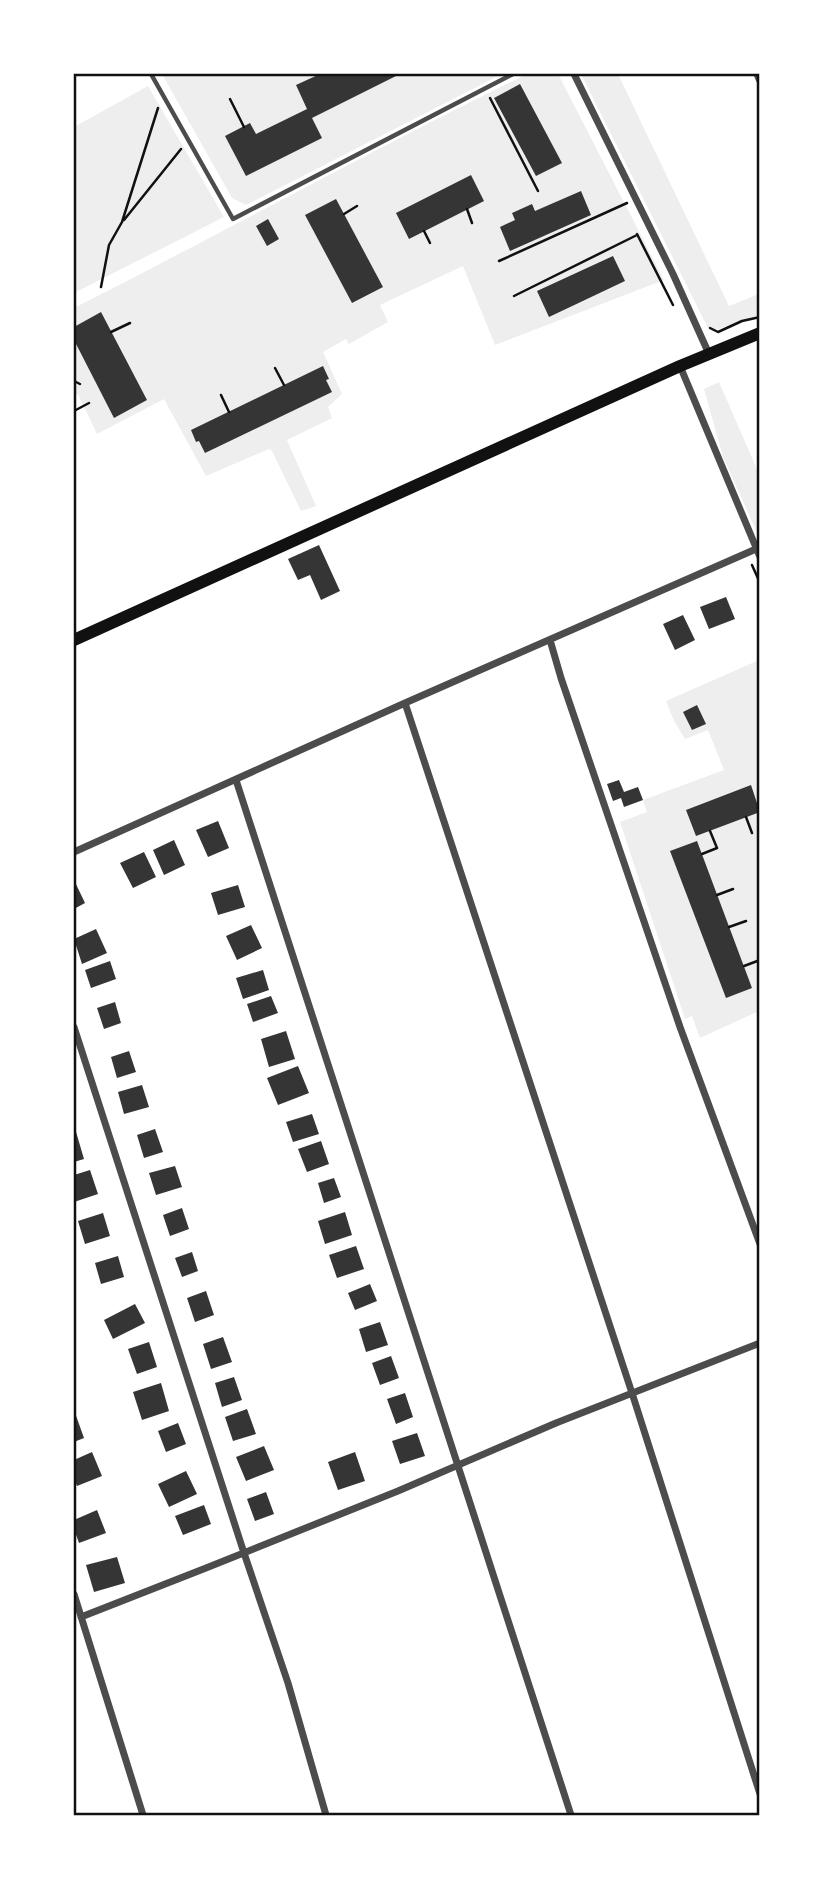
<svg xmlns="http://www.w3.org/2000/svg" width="833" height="1889" font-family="'Noto Sans',sans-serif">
<rect width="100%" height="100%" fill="#fff"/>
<path fill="#eee" d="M162 74H502L246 205 232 198Z
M527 74H558L664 280 495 345 463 266 380 305 388 322 349 344 346 339 323 352 342 394 328 407 332 418 287 440 316 506 301 511 272 451 269 449 206 476 164 399 97 434 78 394 74 396V308C226 231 374 149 527 74Z
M581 74H618L729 306 759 294V315L715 330 708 328Z
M148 86 224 217 74 293V127Z
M719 382 759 474V537L723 457 704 389Z
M759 660V1011L700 1038 692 1016 685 1019 620 822 647 812 643 800 724 770 708 730 685 739 674 721 666 701Z"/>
<path fill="#353535" d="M320 74H400L312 118 322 138 246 176 225 136 250 123 256 134 307 109 296 85Z
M520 84 562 163 536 176 494 98Z
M471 175 484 201 409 239 396 213Z
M581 191 591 215 510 251 500 227 515 220 512 213 532 204 535 211Z
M336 199 383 287 352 303 305 215Z
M268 219 279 239 267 246 256 226Z
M613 256 625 281 549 317 537 291Z
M101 312 147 400 114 418 74 340V327Z
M323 366 329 379 326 380 332 392 205 453 199 441 196 442 191 430Z
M319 545 340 591 321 600 310 575 298 580 288 559Z
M726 597 735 619 709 629 700 607Z
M683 615 695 640 675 650 663 624Z
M697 705 706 724 692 730 683 712Z
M619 780 624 792 638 787 643 800 624 807 621 798 613 801 607 784Z
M751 785 760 812 696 836 686 810Z
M218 821 229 848 208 857 196 830Z
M174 840 185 865 164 875 153 850Z
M697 841 752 988 726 998 670 851Z
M144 852 156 877 133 888 120 863Z
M74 880 85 903 74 909Z
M238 885 245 907 218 915 211 893Z
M251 925 262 948 237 960 226 936Z
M96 929 107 953 82 964 74 939Z
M110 961 116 979 91 988 85 970Z
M263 970 269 990 243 999 236 978Z
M271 996 278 1013 253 1022 247 1004Z
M115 1002 121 1023 104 1029 97 1008Z
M286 1031 295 1059 269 1067 261 1039Z
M129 1051 136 1072 117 1078 111 1057Z
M298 1066 309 1093 278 1105 267 1078Z
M142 1085 149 1107 124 1114 118 1092Z
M312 1114 319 1134 293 1142 286 1122Z
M74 1125 84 1159 74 1162Z
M155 1129 163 1152 144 1158 137 1135Z
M321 1141 329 1164 307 1172 298 1149Z
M175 1166 182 1187 156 1195 149 1173Z
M90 1170 98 1194 74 1202V1175Z
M334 1178 341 1197 324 1203 318 1183Z
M182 1208 189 1229 170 1236 163 1215Z
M345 1212 352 1235 325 1244 318 1221Z
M103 1213 110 1236 85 1244 78 1221Z
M356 1246 364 1269 337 1278 329 1255Z
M192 1252 198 1271 182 1277 175 1258Z
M118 1256 124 1277 101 1284 95 1263Z
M370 1284 377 1301 355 1310 348 1293Z
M206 1291 214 1315 195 1322 187 1298Z
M135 1304 145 1323 113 1339 104 1320Z
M380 1322 388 1345 366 1352 359 1329Z
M223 1337 232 1362 211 1369 203 1344Z
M149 1342 157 1367 137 1374 128 1349Z
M391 1356 399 1378 380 1385 372 1363Z
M234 1377 242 1400 222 1407 215 1383Z
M161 1383 169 1411 142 1420 133 1392Z
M405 1393 413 1417 396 1424 387 1399Z
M247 1409 256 1434 233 1441 225 1417Z
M74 1410 84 1438 74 1442Z
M178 1423 186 1444 166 1452 158 1431Z
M417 1433 425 1456 400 1464 392 1441Z
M264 1446 274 1470 246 1481 236 1457Z
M92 1452 102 1476 77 1486 74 1479V1460Z
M355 1452 365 1481 338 1490 328 1462Z
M186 1471 197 1494 169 1507 158 1484Z
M266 1492 274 1514 255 1521 247 1499Z
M204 1505 211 1524 183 1535 175 1516Z
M97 1510 106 1533 79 1543 74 1529V1520Z
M117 1557 125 1583 94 1592 86 1565Z"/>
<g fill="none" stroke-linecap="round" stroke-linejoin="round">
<path stroke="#111" stroke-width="2.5" d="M490 98 538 191
M230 99 244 127
M467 209 472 223
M344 214 357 206
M124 220 181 149
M424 231 430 243
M637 234 673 305
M499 261 627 203
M101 287 109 245 122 222 158 108
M514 296 637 235
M710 328 718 332 742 321 760 317
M111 332 130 323
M275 368 284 385
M74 381 80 384
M221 395 229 412
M74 411 89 403
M752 565 760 583
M746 817 752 833
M702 854 717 848 710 831
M717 895 733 889
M729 927 746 921
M744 966 760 960"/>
<path stroke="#4c4c4c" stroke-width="4.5" d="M151 74 233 219 513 74"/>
<path stroke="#4c4c4c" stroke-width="7" d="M574 74 673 274 709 354
M757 74 760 81
M680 366 760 557
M550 640 561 678 680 1027 760 1244
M405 703 632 1393 760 1794
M236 780 571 1815
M74 852 405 703 756 549
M74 1027 244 1553 288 1683 326 1815
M74 1594 143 1815
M81 1617 206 1568 398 1491 556 1423 760 1343"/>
<path stroke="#111" stroke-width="12" d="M74 640 680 366 760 333"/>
</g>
<rect width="833" height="1889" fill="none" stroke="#ffffff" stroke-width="150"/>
<rect x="75" y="75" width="683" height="1739" fill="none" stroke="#111" stroke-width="2.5"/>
</svg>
